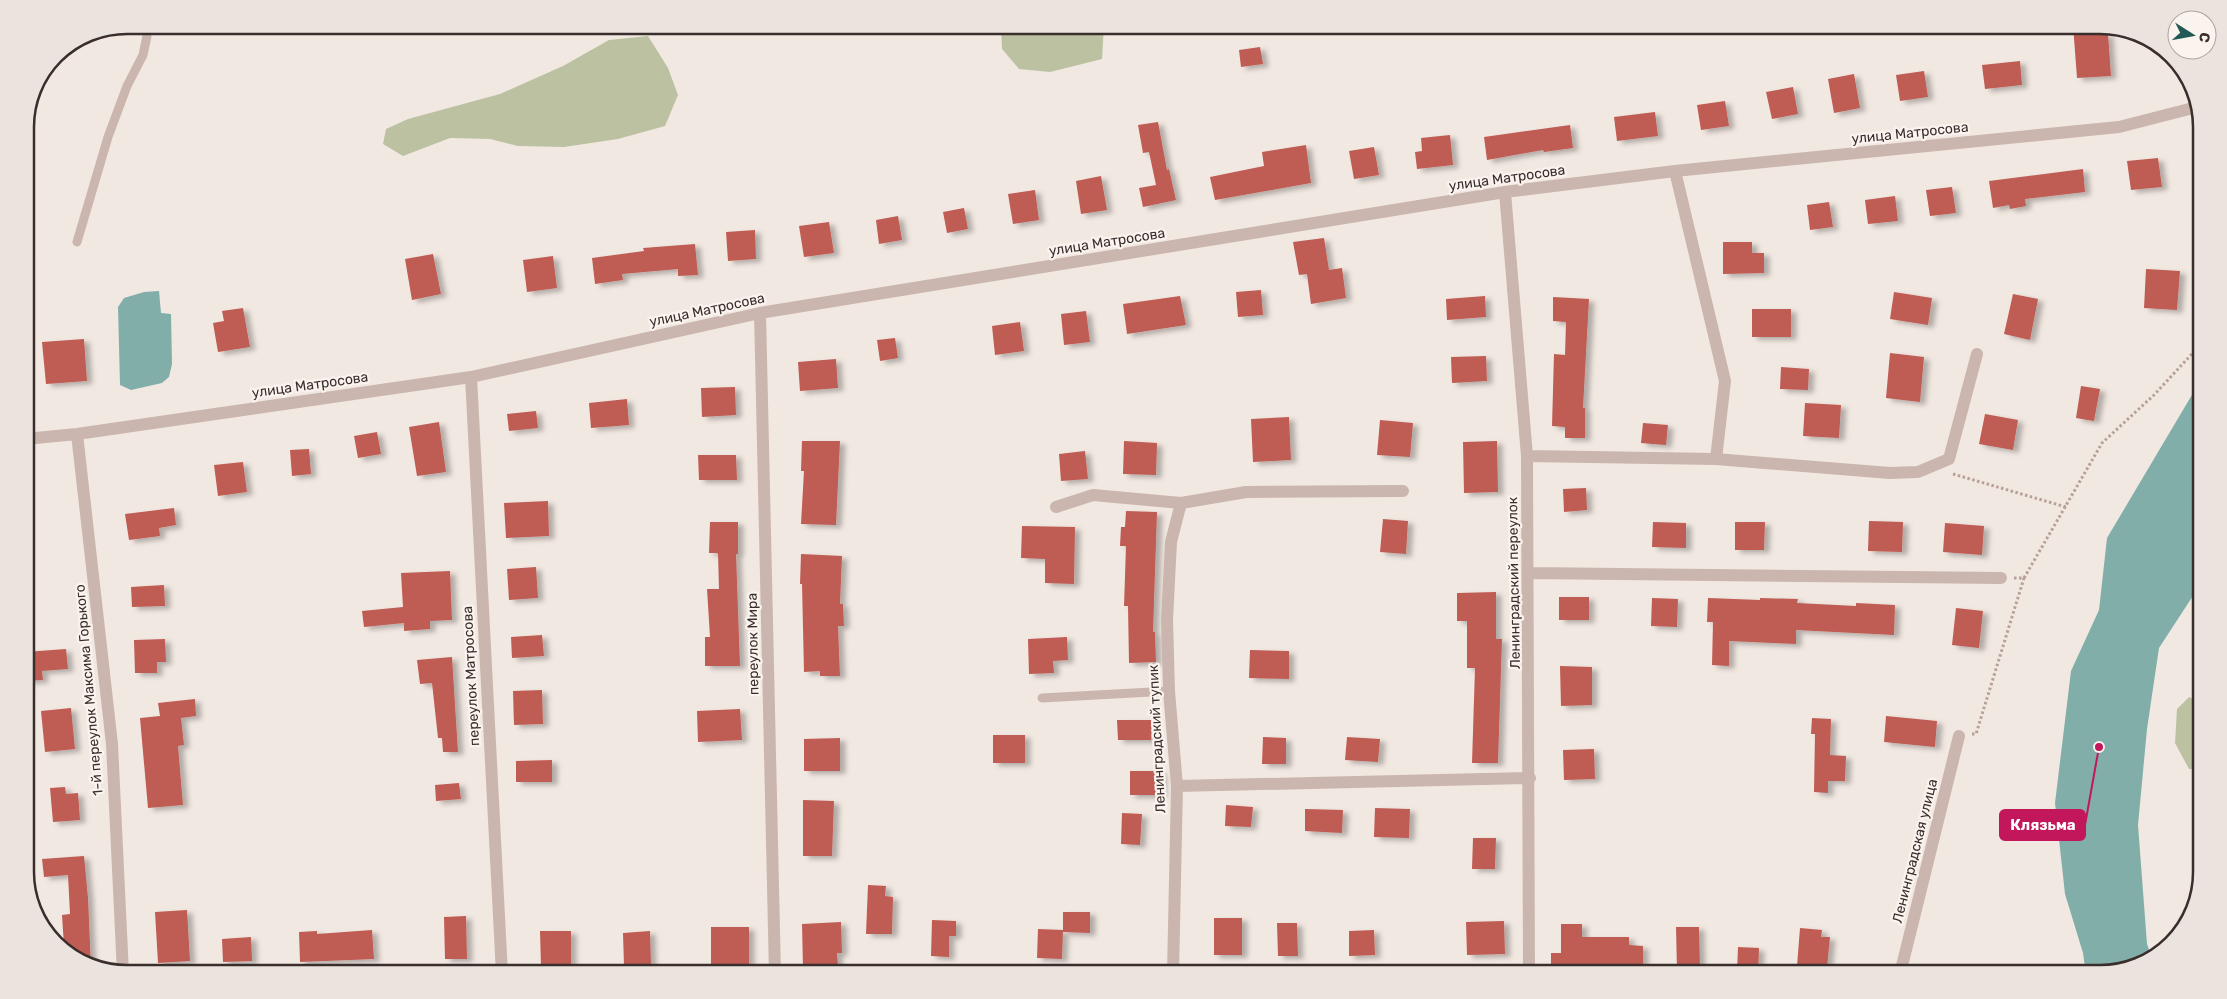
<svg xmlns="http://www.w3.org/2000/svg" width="2227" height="999" font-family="Rubik,sans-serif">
<defs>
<filter id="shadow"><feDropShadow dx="5.5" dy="3" stdDeviation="2.5" flood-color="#0004"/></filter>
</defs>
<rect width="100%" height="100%" fill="#f2e8e2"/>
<path fill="#bcc1a2" d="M1001 25H1104L1102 59 1050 72 1019 69 1002 49Z
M648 36 668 68 678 95 665 126 618 139 564 147 518 146 490 139 450 138 403 156 383 144 386 129 408 119 500 94 563 66 609 40Z
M2189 697 2202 703V769H2189L2175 743 2177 709Z"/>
<path fill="#82aea9" d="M159 291 161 313 171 314 172 364 169 377 162 383 131 390 120 385 118 307 124 298 144 292Z
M2202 378V582L2159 648 2147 729 2138 825 2147 944 2152 958 2100 974H2086L2083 953 2065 894 2055 803 2071 671 2099 610 2107 538Z"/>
<path fill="#bf5c53" filter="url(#shadow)" d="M2073 25H2096L2097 34H2108L2111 76 2077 78Z
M1260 47 1263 64 1241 67 1239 50Z
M2020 61 2022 85 1985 89 1982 65Z
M1924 71 1928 97 1900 101 1896 75Z
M1854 74 1860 108 1834 113 1828 79Z
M1793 87 1798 114 1772 119 1766 92Z
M1725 101 1729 126 1701 130 1697 105Z
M1655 112 1658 136 1617 141 1614 117Z
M1158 122 1167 170 1169 169 1176 200 1143 207 1139 188 1156 185 1149 152 1143 153 1138 125Z
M1570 125 1573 148 1544 152 1543 150 1487 160 1484 137Z
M1450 135 1453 165 1417 169 1415 152 1422 151 1421 138Z
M1306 145 1311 183 1215 200 1210 177 1264 166 1262 152Z
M1374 147 1379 175 1354 179 1349 151Z
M2158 158 2162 187 2131 190 2127 161Z
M2083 169 2085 192 2025 199 2026 206 2010 209 2009 205 1993 208 1989 181Z
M1101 176 1107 210 1081 214 1076 181Z
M1952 187 1956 213 1930 216 1926 190Z
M1035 190 1039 220 1013 224 1008 194Z
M1895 196 1898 221 1868 224 1865 200Z
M1829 202 1833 227 1810 230 1807 205Z
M964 208 968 229 947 233 943 212Z
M898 216 902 240 879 244 876 220Z
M829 222 834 253 804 257 799 226Z
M755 230 756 259 728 261 726 232Z
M1324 238 1329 270 1342 268 1346 298 1311 304 1307 274 1299 275 1293 242Z
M1723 242H1752V253H1764V273L1723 274Z
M695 244 698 275 678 276V269L622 274 623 280 595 284 592 258 644 251 643 248Z
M433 254 441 294 412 300 405 259Z
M553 256 557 288 527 292 523 260Z
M2146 269 2180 271 2177 310 2144 308Z
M1261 290 1263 315 1238 317 1236 292Z
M1894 292 1932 298 1928 325 1890 319Z
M2013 294 2038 299 2030 340 2004 334Z
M1180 296 1186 325 1127 334 1123 304Z
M1485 296 1486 317 1447 320 1446 299Z
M1553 297 1589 299 1583 408H1585V438H1565V427L1552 426 1554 354 1565 355 1566 322 1553 321Z
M243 308 250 347 218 352 213 323 224 321 222 311Z
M1752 309H1791V337H1752Z
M1086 311 1090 342 1064 345 1061 314Z
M1020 322 1024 351 995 355 992 326Z
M895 338 898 358 880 361 877 340Z
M84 339 87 381 46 384 42 342Z
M1890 353 1924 357 1920 402 1886 398Z
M1486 356 1487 381 1452 383 1451 357Z
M836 359 838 388 800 391 798 362Z
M1781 367 1809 369 1808 390 1780 389Z
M2081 386 2100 389 2094 421 2076 418Z
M735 387 736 415 702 417 701 388Z
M627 399 629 425 591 428 589 403Z
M1805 403 1841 405 1839 438 1803 436Z
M536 411 538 428 509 431 507 414Z
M1985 414 2018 420 2013 450 1979 444Z
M1289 417 1291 460 1253 462 1251 419Z
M1380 420 1413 423 1410 457 1377 455Z
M439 422 446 472 417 476 409 427Z
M1643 423 1668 425 1666 445 1641 443Z
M377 432 381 454 358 458 354 436Z
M802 441H840L836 525 801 524 804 471H801Z
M1124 441 1157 443 1156 475 1123 474Z
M1497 441 1498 492 1464 493 1463 442Z
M309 449 311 474 292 476 290 450Z
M1085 451 1088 479 1061 481 1059 454Z
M698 455H736L737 480H699Z
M243 462 247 492 218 496 214 465Z
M1586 488 1587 510 1564 512 1563 489Z
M548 501 549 536 506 538 504 503Z
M174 508 176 525 159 528 160 536 129 540 125 514Z
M1126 511 1157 512 1153 632H1155L1156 662 1129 663 1128 606H1124L1126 546H1120L1121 527H1125Z
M1383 519 1408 521 1406 554 1380 552Z
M1869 521 1903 522 1902 552 1868 551Z
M710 522H738V554H736L740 666H705V637H710L707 589H719L718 553H709Z
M1653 522 1686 523V548L1652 547Z
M1735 522H1765L1764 550H1735Z
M1945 523 1984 526 1982 555 1943 552Z
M1022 526 1075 527 1074 584 1045 583V559L1021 558Z
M801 554 842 556 840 604H843L844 626H838L840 676H820V671L804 672 802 584H800Z
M536 567 538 598 509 600 507 569Z
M450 571 452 620 430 621V629L404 631V623L364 627 362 611 403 607 401 573Z
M164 585 165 606 132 607 131 587Z
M1496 592V639H1502L1498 763H1472L1475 668H1467V621H1457V593Z
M1559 597H1589V620H1559Z
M1652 598 1678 599 1677 627 1651 626Z
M1708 598 1760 600V598L1798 599 1797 603 1856 606V603L1895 605 1894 635 1796 630V644L1729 641V666L1712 665 1713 622H1707Z
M1956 608 1983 611 1979 648 1952 645Z
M542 635 544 656 512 658 511 637Z
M1067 637 1068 660 1053 661 1054 673 1029 674 1028 639Z
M165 639 166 662H157V673H135L134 640Z
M66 649 68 669 42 671 43 680 25 681V652Z
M1250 650 1289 651V679L1249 678Z
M452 657 458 752H443L442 738H438L432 683 420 684 417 660Z
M1560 666 1592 667V705L1561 706Z
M542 690 543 724 514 725 513 691Z
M195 699 196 716 181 718 184 745 178 746 183 805 148 808 140 718 160 716 158 703Z
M71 708 75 749 45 752 41 711Z
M740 709 742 740 698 742 697 711Z
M1886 716 1937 721 1935 747 1884 742Z
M1812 718 1831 719 1830 755 1846 756 1845 781H1828V793L1814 792 1815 734H1811Z
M1117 720H1151V740H1118Z
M993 735H1025V763H993Z
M1263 737 1286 738V764H1262Z
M1347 737 1380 739 1378 762 1345 760Z
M840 738V771H804V739Z
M1594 749 1595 779 1564 780 1563 750Z
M552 760V782H516V761Z
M1130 771H1161V795H1130Z
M459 783 461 799 436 801 435 785Z
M65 787 66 794 78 793 80 820 53 822 50 788Z
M803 800 834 801 832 856H803Z
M1226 805 1253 807 1251 827 1225 826Z
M1375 808 1410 809 1409 838 1374 837Z
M1305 809 1343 810 1342 833 1305 831Z
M1122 813 1142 814 1140 845 1121 844Z
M1473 838H1496L1495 869H1472Z
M84 856 88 898 91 967 88 966 64 946 62 915 70 914 68 875 44 877 42 859Z
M868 885 886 886 885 896 893 897 892 934H866Z
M187 910 190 961 158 963 155 912Z
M1063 912H1090V933L1063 932Z
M466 916 467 959H445L444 917Z
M1214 918H1242V955H1214Z
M932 920 956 921V936H949V957L931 956Z
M1504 921 1505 954 1467 955 1466 922Z
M841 922 842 953H837L838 967 803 968 802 924Z
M1277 923H1297L1298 956H1278Z
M1561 924H1582V937H1629V945L1643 946V968L1582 967V974H1551V953H1561Z
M711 927H749V964H711Z
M1676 927H1699L1700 970 1677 971Z
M1800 928 1822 930 1821 937H1830L1827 968 1797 966Z
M1038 929 1063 930 1062 959 1037 958Z
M372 930 374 959 300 962 299 932 317 931V934Z
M1374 930 1375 955 1349 956V931Z
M540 931H571V966H541Z
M650 931 651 965 624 966 623 933Z
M251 937 252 961 223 962 222 939Z
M1738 947 1759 948 1758 973 1737 972Z"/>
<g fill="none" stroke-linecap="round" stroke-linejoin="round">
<path stroke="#b6a098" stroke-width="3" stroke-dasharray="2.5 2.5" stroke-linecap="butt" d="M1953 474 2066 507
M2014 578H2024L2102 443 2154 395 2202 343
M1972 734H1976L2024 578"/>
<path stroke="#cab6ae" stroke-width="9" d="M2194 108 2202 148
M2201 225 2202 211
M77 242 108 137 127 86 143 55 147 36 145 25
M1042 698 1169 691"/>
<path stroke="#cab6ae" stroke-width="12" d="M1675 171 1725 381 1716 459
M1505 192 1527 456 1529 974
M760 313 775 974
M471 377 502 974
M77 434 112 744 123 973
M25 439 77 434 471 377 760 313 1505 192 1675 171 2119 127 2197 107
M1527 456 1716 459 1890 473 1918 472 1949 459 1977 354
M1056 507 1093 495 1181 503 1246 492 1403 491
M1529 573 2001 578
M1177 786 1530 778
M1173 974 1177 786 1169 691 1167 620 1171 542 1181 503
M1900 974 1959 736"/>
</g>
<g text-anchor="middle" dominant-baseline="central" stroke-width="4.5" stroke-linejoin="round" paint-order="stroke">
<g font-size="14" fill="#392e2c" stroke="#faf3ee">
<text transform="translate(1910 133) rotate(-6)">улица Матросова</text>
<text transform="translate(1507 178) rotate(-8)">улица Матросова</text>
<text transform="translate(1107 242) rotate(-9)">улица Матросова</text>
<text transform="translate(707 310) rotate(-12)">улица Матросова</text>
<text transform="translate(310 385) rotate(-8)">улица Матросова</text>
<text transform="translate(1514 583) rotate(-91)">Ленинградский переулок</text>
<text transform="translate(753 644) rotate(-91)">переулок Мира</text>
<text transform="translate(471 676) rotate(-93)">переулок Матросова</text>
<text transform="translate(89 690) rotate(-95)">1-й переулок Максима Горького</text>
<text transform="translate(1157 739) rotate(-93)">Ленинградский тупик</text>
<text transform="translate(1915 851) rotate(-76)">Ленинградская улица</text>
</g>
</g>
<path d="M0 0H2227V999H0ZM127 34H2100A93 93 0 0 1 2193 127V872A93 93 0 0 1 2100 965H127A93 93 0 0 1 34 872V127A93 93 0 0 1 127 34Z" fill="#ebe3de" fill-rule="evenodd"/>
<path fill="none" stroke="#392e2c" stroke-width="2.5" d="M127 34H2100A93 93 0 0 1 2193 127V872A93 93 0 0 1 2100 965H127A93 93 0 0 1 34 872V127A93 93 0 0 1 127 34Z"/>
<path fill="none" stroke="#c2185b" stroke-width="2" d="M2099 747L2085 825"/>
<circle fill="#c2185b" stroke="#faf3ee" stroke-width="2" cx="2099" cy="747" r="5"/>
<rect fill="#c2185b" stroke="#c2185b" stroke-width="2" x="2000" y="810" width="85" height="30" rx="5"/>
<g font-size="15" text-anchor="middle" font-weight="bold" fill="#fff">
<text x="2043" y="830">Клязьма</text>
</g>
<g transform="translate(2192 35) rotate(101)"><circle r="24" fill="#faf3ee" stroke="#ada4a0"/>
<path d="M0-4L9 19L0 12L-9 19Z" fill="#235954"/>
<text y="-8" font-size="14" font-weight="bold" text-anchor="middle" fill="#392e2c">С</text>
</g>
</svg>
